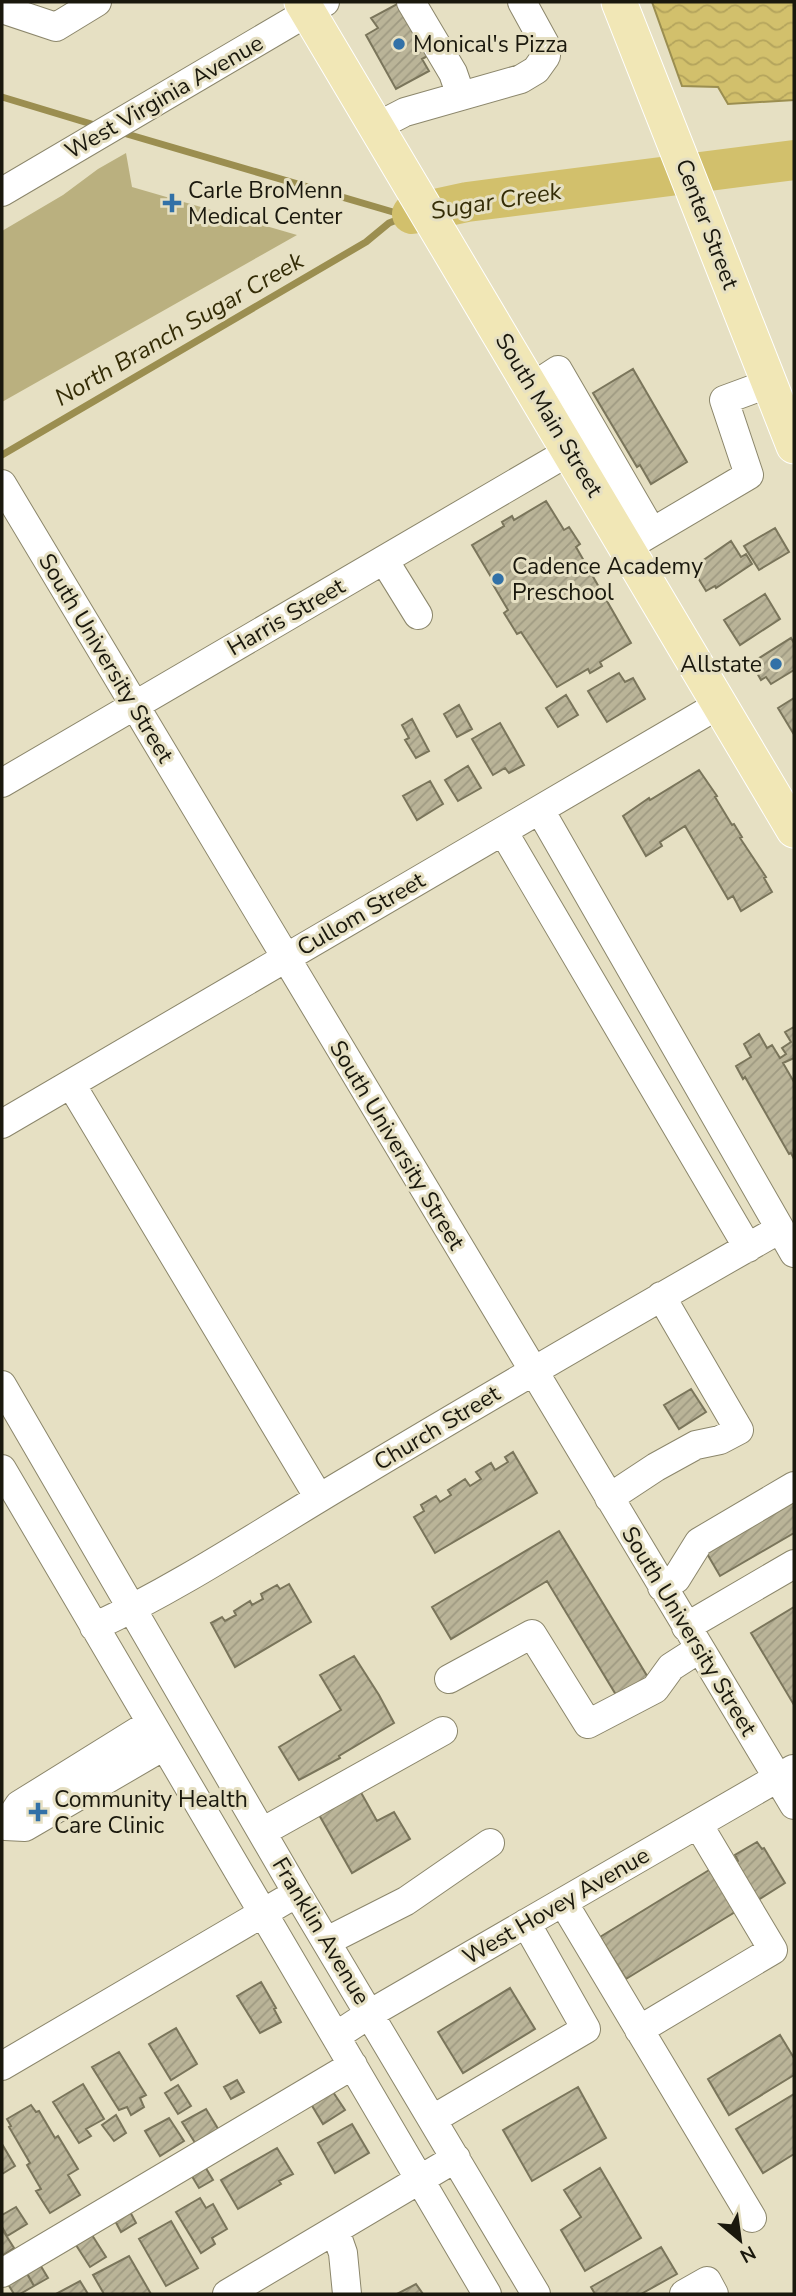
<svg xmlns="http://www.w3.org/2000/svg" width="796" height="2296" font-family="'Nunito Sans',sans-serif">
<defs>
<pattern id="water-waves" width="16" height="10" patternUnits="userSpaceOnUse" patternTransform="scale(1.75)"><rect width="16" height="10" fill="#d2c06c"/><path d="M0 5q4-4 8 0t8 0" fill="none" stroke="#b4a45c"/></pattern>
<pattern id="building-hatch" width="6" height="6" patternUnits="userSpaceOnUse" patternTransform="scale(1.75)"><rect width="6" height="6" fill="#bab498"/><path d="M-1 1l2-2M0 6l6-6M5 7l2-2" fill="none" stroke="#9f9a82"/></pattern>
</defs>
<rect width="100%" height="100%" fill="#e6e0c3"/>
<path fill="#bab07f" d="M126 153 132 187 297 235 2 402V231L63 195 98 169Z"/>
<path fill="url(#water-waves)" stroke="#9b8e50" stroke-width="2" d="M652 2H794V100L728 104 718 87 682 86Z"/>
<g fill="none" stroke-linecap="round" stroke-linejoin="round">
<path stroke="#9b8e50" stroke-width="7" d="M2 97 98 126
M120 132 393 212 408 214
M2 455 366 242 389 223 412 214"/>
<path stroke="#d2c06c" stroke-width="40" d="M412 214 467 202 794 160"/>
</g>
<path fill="url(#building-hatch)" stroke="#7a755b" stroke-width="2" d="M399 3 433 53 422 59 429 71 396 89 366 35 378 28 371 18Z
M633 369 687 462 651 484 640 465 637 467 593 393Z
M546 501 564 530 569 527 580 544 576 547 631 643 600 662 602 666 590 673 588 669 557 687 521 632 517 634 504 613 508 610 492 583 494 582 472 545 504 526 502 522 512 516 514 520Z
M775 528 789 552 759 570 744 546Z
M731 541 741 557 746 554 752 564 716 588 715 586 706 591 692 568Z
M765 594 780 619 740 645 724 620Z
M791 638 794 643V670L771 684 766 677 761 680 756 671 761 668 756 660Z
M619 673 625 682 633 678 645 699 607 722 588 691Z
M566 695 578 715 558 727 546 708Z
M794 698V732L793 733 778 708Z
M459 705 472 729 457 737 444 714Z
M412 719 429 751 416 758 405 740 409 738 402 725Z
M500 723 524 765 509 773 505 768 493 775 472 739Z
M468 766 481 788 458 801 445 780Z
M699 770 717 796 715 797 732 825 734 824 742 837 740 838 766 877 764 878 772 892 741 911 733 896 728 899 685 826 660 842 662 846 646 856 623 816 649 798 650 800Z
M430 781 443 804 417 820 403 796Z
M794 1027V1058L783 1063 794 1082V1159L791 1153 789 1154 745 1077 743 1079 736 1066 751 1057 744 1044 759 1034 767 1048 772 1045 780 1058 786 1054 782 1048 791 1042 785 1032Z
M691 1389 706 1412 679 1429 664 1405Z
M513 1452 537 1493 435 1553 414 1517 424 1511 421 1505 436 1496 440 1502 451 1495 448 1490 465 1479 470 1486 481 1479 476 1472 491 1463 495 1470 508 1462 505 1457Z
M794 1491V1533L720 1576 702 1545Z
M559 1531 652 1684 621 1703 547 1581 451 1639 432 1607Z
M289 1584 311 1622 235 1667 211 1623 222 1617 225 1621 236 1615 234 1611 250 1601 252 1605 263 1599 261 1594 277 1585 280 1589Z
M794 1607V1705L751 1633Z
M354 1656 379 1695 394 1723 339 1756 340 1758 299 1780 279 1747 341 1710 320 1675Z
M359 1789 377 1821 394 1812 410 1839 352 1873 318 1813Z
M757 1842 762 1849 764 1848 785 1883 758 1900 735 1863 738 1861 735 1855Z
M714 1867 740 1909 626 1979 600 1937Z
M261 1982 276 2008 274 2009 281 2022 260 2033 237 1996Z
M510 1988 535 2029 463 2073 438 2032Z
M176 2028 197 2064 171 2080 149 2044Z
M780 2035 794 2058V2075L729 2115 708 2079Z
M119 2052 146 2095 140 2098 144 2107 131 2115 127 2107 119 2110 92 2067Z
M237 2080 244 2092 231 2099 224 2087Z
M83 2084 104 2119 86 2129 91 2136 79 2143 53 2102Z
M178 2085 191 2106 178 2114 165 2093Z
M329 2086 345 2110 323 2124 308 2099Z
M578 2087 606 2138 532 2181 503 2130Z
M794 2094V2154L763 2173 736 2129Z
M31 2105 36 2112 39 2111 55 2138 58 2136 78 2169 68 2175 80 2195 50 2213 36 2191 41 2189 27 2165 30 2163 9 2127 11 2126 7 2119Z
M206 2109 220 2132 197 2146 182 2122Z
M116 2115 126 2133 114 2141 102 2125Z
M169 2118 184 2141 160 2156 145 2131Z
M352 2124 369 2153 335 2173 318 2143Z
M2 2144 15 2166 2 2174Z
M277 2148 293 2174 279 2181 281 2184 238 2209 221 2180Z
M201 2160 213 2180 199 2188 187 2168Z
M600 2168 641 2238 585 2271 561 2230 581 2217 564 2190Z
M200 2198 206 2208 213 2204 227 2229 212 2238 215 2244 201 2253 176 2212Z
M127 2206 136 2223 121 2232 112 2215Z
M16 2207 27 2224 7 2236 2 2227V2215Z
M171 2221 198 2268 166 2286 139 2239Z
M2 2229 14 2248 2 2256Z
M92 2235 106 2257 90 2267 76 2245Z
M661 2247 677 2274 641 2294H595L591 2287Z
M129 2256 151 2294H104L93 2275Z
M36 2258 48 2278 34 2286 23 2266Z
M22 2265 34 2286 20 2294H14L3 2276Z
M80 2281 88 2294H56Z
M416 2284 423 2294H397Z"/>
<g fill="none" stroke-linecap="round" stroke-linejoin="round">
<defs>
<path id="minor" d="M411 2 453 73 461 96
M2 9 56 27 97 2
M376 127 405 112 521 79 536 70 546 56 545 44 522 2
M2 192 325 2
M532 387 558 370 652 532
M2 484 794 1805
M627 547 749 475 724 400 770 383
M384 560 418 615
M2 783 570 451
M540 810 794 1253
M503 831 748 1248
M71 1084 319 1498
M2 1124 720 704
M2 1385 297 1893 536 2294
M2 1469 487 2294
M609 1498 656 1467 696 1445 720 1440 739 1430 661 1296
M662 1587 676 1579 699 1542 794 1486
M94 1627C184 1585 266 1529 351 1479 493 1394 636 1311 780 1229
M686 1627 794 1564
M449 1679 532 1634 588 1724 655 1689 671 1667 699 1649
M151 1723 19 1805 5 1826 25 1827 164 1746
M262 1832 443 1731
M563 1902 752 2218
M327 1941 406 1901 490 1843
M639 2030 773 1950 698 1824
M336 2036 371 2013 793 1769
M2 2066 297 1893
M433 2119 586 2029 526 1923
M335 2230 343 2253 347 2294
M2 2273 353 2065
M227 2294 456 2158
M684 2294 707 2281 714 2294"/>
<path id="major" d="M302 2 794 830
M619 2 794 446"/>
</defs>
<use href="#minor" stroke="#8b866b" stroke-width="30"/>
<use href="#major" stroke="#fff" stroke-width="37"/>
<use href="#minor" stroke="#fff" stroke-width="28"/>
<use href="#major" stroke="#f1e7b6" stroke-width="35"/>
</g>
<g fill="#3271a7" stroke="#e6e0c3" stroke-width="2.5">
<circle cx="399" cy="44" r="7"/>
<path d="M168.5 192.5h7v7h7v7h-7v7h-7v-7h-7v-7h7z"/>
<circle cx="498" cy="579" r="7"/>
<circle cx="776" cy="664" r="7"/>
<path d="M34.5 1801.5h7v7h7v7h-7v7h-7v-7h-7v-7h7z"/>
</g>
<g text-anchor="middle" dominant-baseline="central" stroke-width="6" stroke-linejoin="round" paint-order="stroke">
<g font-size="23" fill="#1a180d" stroke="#e6e0c3" text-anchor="start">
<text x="413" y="44">Monical's Pizza</text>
<text x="188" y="190">Carle BroMenn<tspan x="188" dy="26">Medical Center</tspan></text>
<text x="512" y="566">Cadence Academy<tspan x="512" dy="26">Preschool</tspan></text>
<text x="762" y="664" text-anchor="end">Allstate</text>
<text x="54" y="1799">Community Health<tspan x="54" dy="26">Care Clinic</tspan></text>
</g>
<g font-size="23" fill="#1a180d" stroke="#e6e0c3">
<text transform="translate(164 97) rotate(-30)">West Virginia Avenue</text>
<text transform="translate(707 224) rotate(69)">Center Street</text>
<text transform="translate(549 415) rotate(59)">South Main Street</text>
<text transform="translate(286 617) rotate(-30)">Harris Street</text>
<text transform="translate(106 658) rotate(59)">South University Street</text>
<text transform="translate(361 914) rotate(-30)">Cullom Street</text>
<text transform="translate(397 1145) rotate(59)">South University Street</text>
<text transform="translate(437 1428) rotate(-31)">Church Street</text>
<text transform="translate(689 1631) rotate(59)">South University Street</text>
<text transform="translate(556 1906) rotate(-30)">West Hovey Avenue</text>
<text transform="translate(321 1931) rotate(59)">Franklin Avenue</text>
</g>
<g font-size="24" font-style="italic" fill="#342c06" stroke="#e6e0c3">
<text transform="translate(496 201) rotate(-9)">Sugar Creek</text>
<text transform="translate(179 329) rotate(-30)">North Branch Sugar Creek</text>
</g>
</g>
<rect width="796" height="2296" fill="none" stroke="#1a180d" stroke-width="7"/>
<g transform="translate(740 2240) rotate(151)" stroke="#e6e0c3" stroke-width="5" paint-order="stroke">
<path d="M0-5L12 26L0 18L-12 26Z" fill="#1a180d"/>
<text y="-10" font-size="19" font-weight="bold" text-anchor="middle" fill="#1a180d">N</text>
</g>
</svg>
